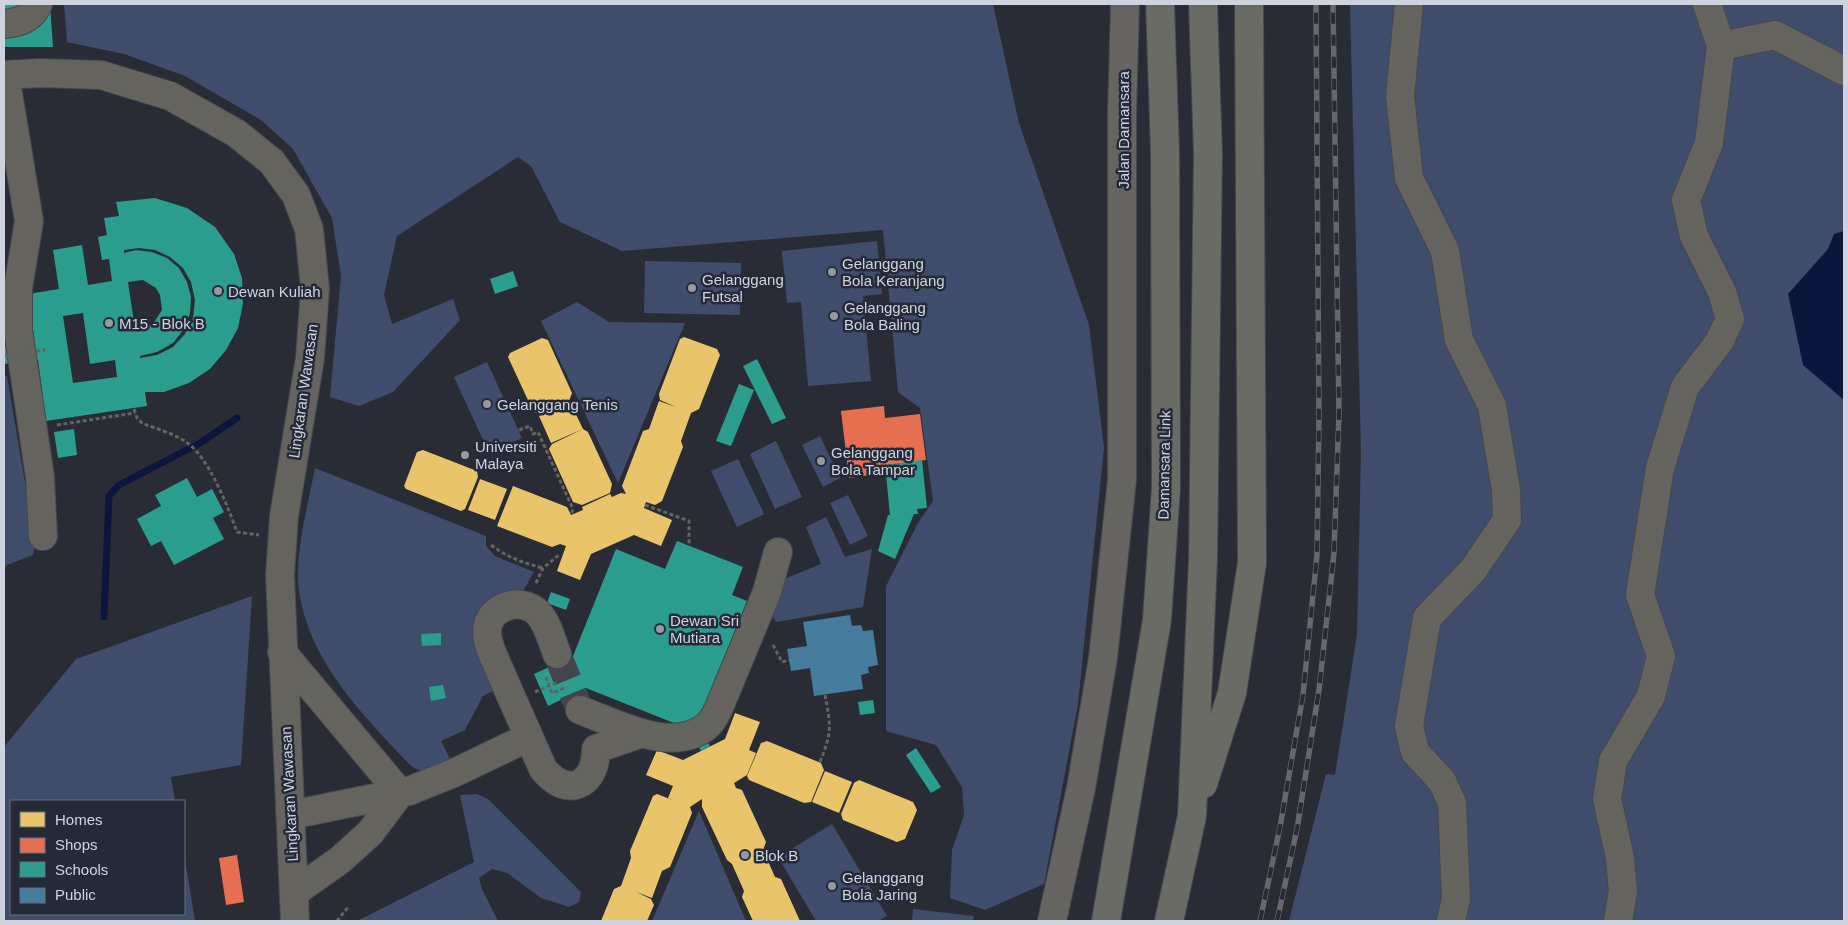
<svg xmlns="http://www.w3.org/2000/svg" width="1848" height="925" font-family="Arial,sans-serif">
<rect width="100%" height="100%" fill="#2a2c35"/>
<path fill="#404c6b" d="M64 4H993L1019 123 1089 325 1104 448 1078 704 1044 884 985 910 950 898 952 850 964 815 962 787 936 745 886 731V586L918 523 933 501 920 408 898 392 883 230 622 251 560 222 531 166 518 157 397 236 384 295 392 324 453 299 460 320 393 392 359 406 330 397 341 276 332 218 293 149 261 120 185 76 124 54 67 42Z
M1350 4H1844V921H1289L1326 774 1335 775 1357 634 1361 453Z
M877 241 882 294 863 296 871 381 808 386 801 302 787 303 782 251Z
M645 261 741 263 740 315 644 313Z
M577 302 609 322 685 323 618 483 541 321Z
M487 362 522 438 489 453 454 377Z
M4 376H7L35 542 33 555 7 565 4 569Z
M820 436 840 478 823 487 802 445Z
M776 441 802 497 775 509 750 454Z
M738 459 764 514 737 527 711 471Z
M315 468 486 536V546L495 556 534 572 522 593 478 651 493 691 483 696 465 730 441 741 453 765C436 769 424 776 410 765 363 715 310 663 299 592 294 555 308 505 315 468Z
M848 495 868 536 850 545 830 503Z
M826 517 845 557 872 549 863 607 776 622 770 612 782 580 821 564 806 527Z
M252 596 241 765 171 777 175 801H11V914H184V854L195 921H4V747L76 659Z
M477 794 488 799 581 892 579 902 569 907 541 898 507 873 492 869 479 878 482 889 498 921H357L474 862 460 795Z
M699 811 746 921H652Z
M832 824 887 916 878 921H816L778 857Z
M913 909 974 916 973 921H912Z"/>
<path fill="#0c163d" d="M1844 231V400L1803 365 1788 294 1828 249 1834 234Z"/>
<path fill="#e9c46a" d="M684 337 717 349 720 355 699 409 691 413 681 441 683 447 662 501 655 505 646 502 644 508 672 520 661 546 634 535 591 554 580 580 557 571 566 546 560 544 552 547 497 526 513 486 567 507 571 515 583 510 582 507 610 494 612 497 621 493 626 494 622 486 643 431 649 429 659 401 676 407 660 400 659 394 680 339Z
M542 338 548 340 572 393 569 401 539 415 533 411 508 357 510 353Z
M570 402 583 429 551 443 539 416Z
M583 429 588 432 612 484 610 493 582 505 573 502 549 449 552 444Z
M423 450 477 471 478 477 465 509 461 511 406 489 404 486 417 452Z
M480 479 507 489 495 520 468 510Z
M735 713 760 722 749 750 756 753 747 775 734 783 736 788 742 790 766 842 763 850 775 877 781 879 800 921H753L742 897 744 891 732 864 727 860 702 807V799L690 807 692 813 670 867 662 871 652 898 636 892 651 899 654 905 647 921H601L614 889 621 886 631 858 630 851 653 796 657 794 675 801 668 798 673 786 646 775 657 750 683 760 725 739Z
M767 741 821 763 824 770 811 802 804 803 749 780 747 776 761 743Z
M825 771 852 782 839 813 812 802Z
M859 780 913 802 917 810 905 839 897 842 843 820 841 814 854 783Z"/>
<path fill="#e76f51" d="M884 406 885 418 920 414 926 460 885 465V473L849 478 841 411Z
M237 855 244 902 226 905 219 858Z"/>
<path fill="#2a9d8f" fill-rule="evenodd" d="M4 4H50L53 47H4Z
M155 198 187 208 215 227 234 254 242 278 243 303 238 328 226 350 210 369 189 383 164 392H145L147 406 46 421 38 360 4 364V347L35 343 28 294 59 289 53 250 82 245 88 285 112 281 109 259 102 260 98 237 107 235 104 218 119 216 116 202ZM139 248 155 250 170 257 183 268 191 282 195 300 193 318 185 334 173 347 157 355 140 358V356L157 352 173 343 184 329 190 313 191 297 187 282 179 268 167 258 152 252 136 250 124 253V250ZM143 280 156 288 160 295 162 310 153 324 135 329 128 282ZM83 313 90 364 115 360 117 377 73 383 63 316Z
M513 271 518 286 495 294 490 279Z
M757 359 786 418 772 424 743 366Z
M739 384 754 390 731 446 716 441Z
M74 429 77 455 58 458 54 432Z
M922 460 927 508 917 509 918 514H914L895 559 878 551 888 515H890L885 465Z
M187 478 197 497 212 489 224 512 213 518 224 539 174 565 161 541 151 546 137 519 161 506 155 495Z
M677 541 743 567 732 595 747 601 697 724 710 746 701 751 689 729 586 688 548 706 534 674 573 656 616 549 665 569Z
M551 592 570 599 566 610 547 603Z
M441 633V645L422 646 421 634Z
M443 685 446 698 431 701 429 687Z
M873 700 875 713 860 715 858 702Z
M916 748 941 787 931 793 906 755Z"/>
<path fill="#457b9d" d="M850 615 852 626 861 625 863 631 873 630 878 665 868 667 869 673 861 675 863 689 814 696 810 668 791 671 787 649 807 646 803 622Z"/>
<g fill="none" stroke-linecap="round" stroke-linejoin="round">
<path stroke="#0c163d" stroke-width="7" d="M104 617 109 496 119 485 200 443 237 418"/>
<path stroke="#43454e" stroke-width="28" stroke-dasharray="28 14" stroke-linecap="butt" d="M557 654 580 710"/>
<defs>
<path id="minor" d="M1409 4 1400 96 1409 178 1445 251 1459 340 1492 406 1506 490 1507 520 1473 570 1427 618 1409 726 1415 752 1442 781 1452 803 1456 899 1451 921
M4 24C19 23 32 18 38 4
M1721 46 1775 35 1844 71
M4 75 41 73 101 75 170 96 236 133 272 162 296 195 309 229 315 289 310 358 284 516 280 575 295 921
M5 75 29 221 18 288V330L40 477 43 536
M282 652 400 793 370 833 340 860 295 892
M557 654C552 642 548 623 538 613 522 596 487 606 487 632 487 645 495 659 500 671 514 704 529 736 543 769 567 799 596 786 596 749L642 733
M580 710C616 723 672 755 707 726 712 722 715 716 718 710L767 592 778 552
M291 815 409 791 456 772 529 737
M1618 921 1623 891 1620 858 1607 799 1613 761 1651 696 1661 656 1640 595 1660 468 1685 387 1719 342 1730 319 1722 292 1694 236 1686 200 1709 143 1721 46 1707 4"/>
<path id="major" d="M1052 921 1081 788 1103 658 1122 480V114L1125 4"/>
<path id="highway" d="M1203 784 1232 693 1252 563 1249 4
M1106 921 1157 620 1166 488 1165 151 1160 4
M1169 921 1192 816 1203 559 1208 153 1203 4"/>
</defs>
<use href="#minor" stroke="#45484f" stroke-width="30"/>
<use href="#major" stroke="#45484f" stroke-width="30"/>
<use href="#highway" stroke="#45484f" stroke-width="30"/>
<path stroke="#636462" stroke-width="3" stroke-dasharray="4 2.5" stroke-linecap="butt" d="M134 409 137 418 142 423C156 429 173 433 186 442 209 457 228 507 237 532L259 535
M57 425 135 413
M519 430 530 426 533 434 538 432 573 509 571 515
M645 505 689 521V545
M491 545C507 557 523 563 543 568
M536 583 543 568 559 555
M773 645 782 662 789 660
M546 677 552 693 567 687
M535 692 558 682
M820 762C832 732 831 727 825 695
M337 921 349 906"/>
<use href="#minor" stroke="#64635d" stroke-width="28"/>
<use href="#major" stroke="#656460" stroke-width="28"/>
<use href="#highway" stroke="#6b6b65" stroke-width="28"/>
<defs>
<path id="rail" d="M1260 921 1280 827 1303 695 1317 555 1319 416 1316 4
M1277 921 1297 829 1319 690 1334 553 1339 413 1333 4"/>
</defs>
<use href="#rail" stroke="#666768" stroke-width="5.5"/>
<use href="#rail" stroke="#252a39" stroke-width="4" stroke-dasharray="11" stroke-linecap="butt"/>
<path stroke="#636462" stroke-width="3" stroke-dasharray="4 2.5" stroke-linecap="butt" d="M4 356 45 350"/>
</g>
<g fill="#9599a2" stroke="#252a39" stroke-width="2">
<circle cx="832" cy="272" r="5"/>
<circle cx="692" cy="288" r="5"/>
<circle cx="218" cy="291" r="5"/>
<circle cx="834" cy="316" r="5"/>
<circle cx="109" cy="323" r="5"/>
<circle cx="487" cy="404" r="5"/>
<circle cx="465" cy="455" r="5"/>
<circle cx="821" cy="461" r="5"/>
<circle cx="660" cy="629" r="5"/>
<circle cx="745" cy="855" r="5"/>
<circle cx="832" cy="886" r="5"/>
</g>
<g text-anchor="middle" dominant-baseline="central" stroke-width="5" stroke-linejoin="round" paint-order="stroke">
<g font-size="15" fill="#cfd3dd" stroke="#252a39">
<text transform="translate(1123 130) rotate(-90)">Jalan Damansara</text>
<text transform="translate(303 391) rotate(-82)">Lingkaran Wawasan</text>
<text transform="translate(1164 465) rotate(-89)">Damansara Link</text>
<text transform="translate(289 794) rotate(-93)">Lingkaran Wawasan</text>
</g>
<g font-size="15" fill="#cfd3dd" stroke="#252a39" text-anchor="start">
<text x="842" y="263">Gelanggang<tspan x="842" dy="17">Bola Keranjang</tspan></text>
<text x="702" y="279">Gelanggang<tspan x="702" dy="17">Futsal</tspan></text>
<text x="228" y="291">Dewan Kuliah</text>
<text x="844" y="307">Gelanggang<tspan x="844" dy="17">Bola Baling</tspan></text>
<text x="119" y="323">M15 - Blok B</text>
<text x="497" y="404">Gelanggang Tenis</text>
<text x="475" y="446">Universiti<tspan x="475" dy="17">Malaya</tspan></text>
<text x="831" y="452">Gelanggang<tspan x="831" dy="17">Bola Tampar</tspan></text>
<text x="670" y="620">Dewan Sri<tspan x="670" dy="17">Mutiara</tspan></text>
<text x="755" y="855">Blok B</text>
<text x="842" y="877">Gelanggang<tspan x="842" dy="17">Bola Jaring</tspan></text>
</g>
</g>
<rect width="1848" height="925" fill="none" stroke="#cfd3dd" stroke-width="10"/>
<rect x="10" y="800" width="175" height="115" fill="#252a39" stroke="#696e7b"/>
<rect x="20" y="812" width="25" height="15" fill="#e9c46a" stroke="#696e7b"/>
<text x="55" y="825" font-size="15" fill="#cfd3dd">Homes</text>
<rect x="20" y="838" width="25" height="15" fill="#e76f51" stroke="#696e7b"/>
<text x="55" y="850" font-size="15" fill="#cfd3dd">Shops</text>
<rect x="20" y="862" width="25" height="15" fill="#2a9d8f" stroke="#696e7b"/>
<text x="55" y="875" font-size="15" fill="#cfd3dd">Schools</text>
<rect x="20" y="888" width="25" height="15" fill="#457b9d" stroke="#696e7b"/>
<text x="55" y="900" font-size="15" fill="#cfd3dd">Public</text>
</svg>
